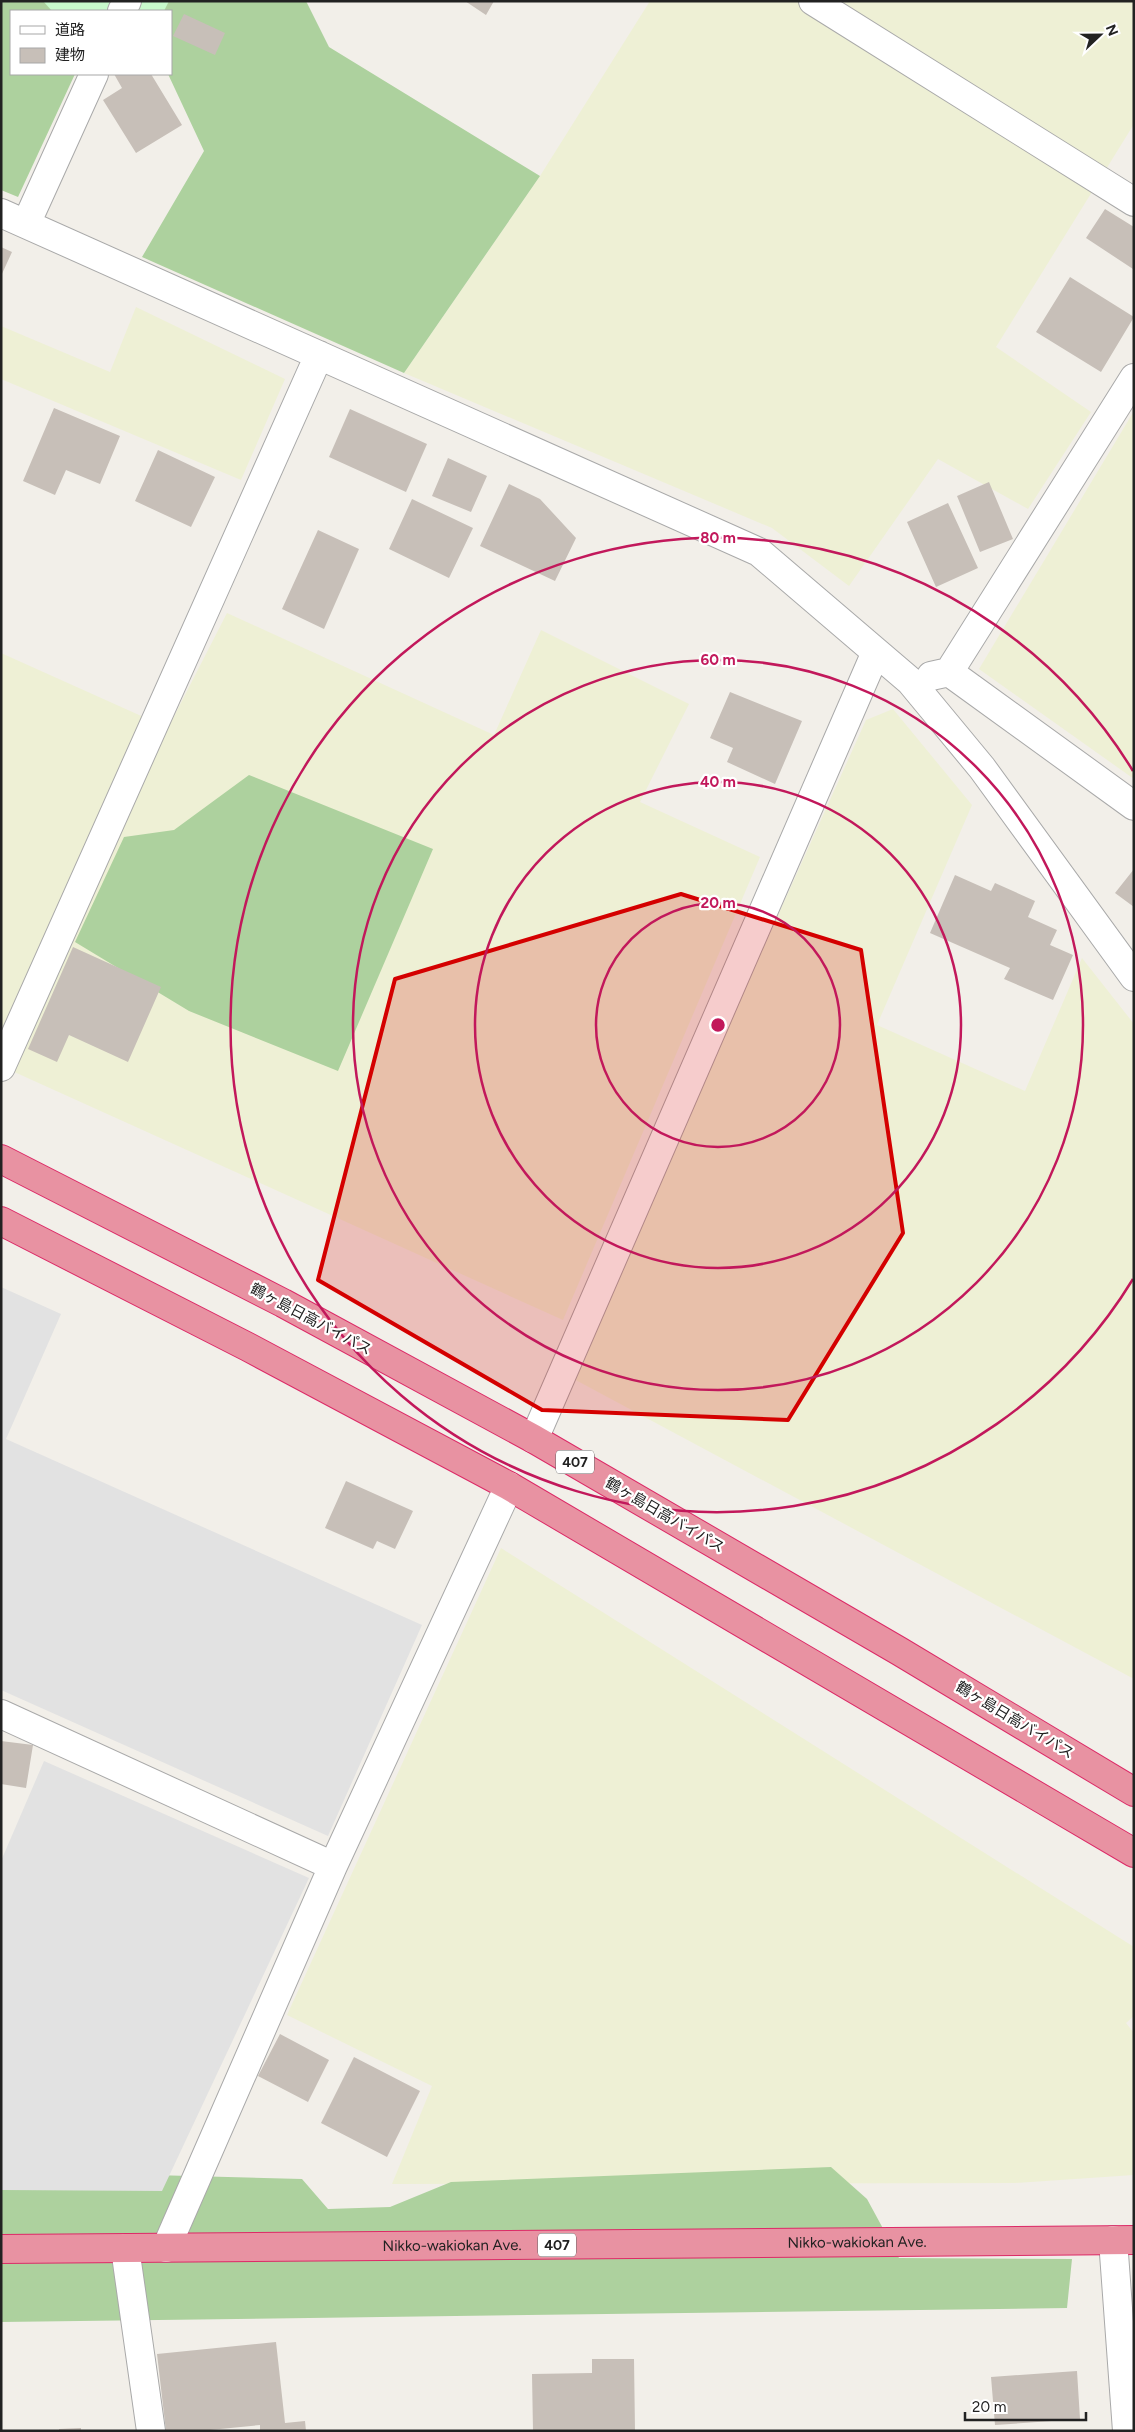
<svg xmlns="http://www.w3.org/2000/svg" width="1135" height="2432" font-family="Figtree,'Noto Sans JP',sans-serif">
<rect width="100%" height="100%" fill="#f2efe9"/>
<path fill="#eef0d5" d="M650 1H1134V124L996 347 1091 412 1028 509 938 459 849 586 772 528 404 373 540 176Z
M136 307 285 379 241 480 1 379V326L110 372Z
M1134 411V779L979 669Z
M227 613 494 735 541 630 689 704 640 802 760 857 563 1320 1 1066V653L168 728Z
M893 709 972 805 877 1025 1025 1091 1082 958 1134 1024V1679L570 1377 866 720Z
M501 1548 1134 1947V2016L1126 2023 1134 2033V2175L1015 2183 392 2184 432 2086 287 2015Z"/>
<path fill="#add19e" d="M1 1H306L329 47 540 176 404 373 142 257 204 151 168 74H171V11H11V74H75L18 197 1 190Z
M249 775 433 849 338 1071 189 1011 75 942 124 837 174 830Z
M831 2167 867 2199 899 2258 1072 2259 1067 2308 1 2322V2175L77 2173 302 2179 328 2209 390 2207 451 2182Z"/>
<path fill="#c8facc" d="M43 1H169L164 11H52Z"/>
<path fill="#e2e2e2" d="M1 1287 61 1314 6 1439 422 1625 328 1836 1 1690Z
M44 1761 309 1878 162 2191 1 2190V1861Z"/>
<path fill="#c7bfb8" d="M465 1H494L486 15Z
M184 14 225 33 215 55 173 36Z
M114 74H151L182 125 136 153 103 100 122 88Z
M1105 209 1134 227 1133 269 1086 238Z
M1 247 12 252 1 276Z
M1070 277 1134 317 1101 372 1036 332Z
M54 408 120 436 100 484 66 470 55 495 23 481Z
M350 409 427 444 406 492 329 457Z
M158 450 215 477 191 527 135 501Z
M448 458 487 476 471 512 432 496Z
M989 482 1013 539 980 552 957 496Z
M509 484 540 499 576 538 555 581 480 546Z
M412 499 473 528 449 578 389 549Z
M948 503 978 568 936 587 907 522Z
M318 530 359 549 324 629 282 609Z
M730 692 802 721 775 784 727 762 733 748 710 738Z
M1134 869V907L1115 893Z
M955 875 991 891 995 883 1035 901 1028 917 1057 930 1050 945 1073 955 1053 1000 1004 979 1010 968 930 933Z
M73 947 161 987 128 1062 69 1035 57 1062 28 1049Z
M346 1481 413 1511 395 1549 377 1541 373 1549 325 1528Z
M1 1741 33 1745 26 1788 1 1784Z
M280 2034 329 2060 308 2102 258 2076Z
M354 2057 420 2091 387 2157 321 2123Z
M276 2342 285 2423 305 2421 306 2431H260V2425L200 2431H166L157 2354Z
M592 2359H634L635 2431H533L532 2374 592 2373Z
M1077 2371 1080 2419 995 2425 991 2377Z
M81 2428V2431H59V2429Z"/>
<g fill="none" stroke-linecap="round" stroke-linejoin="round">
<defs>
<path id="minor" d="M813 1 1134 202
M122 11 127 1
M1 213 759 552 910 681 982 768 1134 977
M26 224 94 74
M949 672 1134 378
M931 676 949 672 1134 806
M1 1067 319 355
M534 1439 876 652
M1 1714 333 1866
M1113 2240 1127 2431
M125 2248 151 2431
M166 2248 333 1866 509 1486"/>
<g id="highway">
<path d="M1 1159 283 1303 534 1439 899 1651 1134 1792"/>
<path d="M1 1221 248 1347 509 1486 1134 1853"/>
<path id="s1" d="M1 2249 1134 2240"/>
</g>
</defs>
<use href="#minor" stroke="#a9a9a9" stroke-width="30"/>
<use href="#highway" stroke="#dc2a67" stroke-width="30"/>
<use href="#minor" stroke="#fff" stroke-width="28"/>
<use href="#highway" stroke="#e892a2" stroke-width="28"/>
</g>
<path fill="#d40000" fill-opacity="0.2" stroke="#d40000" stroke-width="4" stroke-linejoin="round" d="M681 894 861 950 903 1233 788 1420 542 1410 318 1280 395 979Z"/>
<g fill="none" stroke="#c2185b" stroke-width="2.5">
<circle cx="718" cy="1025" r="122"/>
<circle cx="718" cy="1025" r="243"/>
<circle cx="718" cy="1025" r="365"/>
<path d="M1133 1279A487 487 0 1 1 1133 771"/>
</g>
<g text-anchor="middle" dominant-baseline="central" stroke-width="4.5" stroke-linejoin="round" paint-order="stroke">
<g fill="#fff" stroke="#646464" stroke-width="1">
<rect x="556" y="1450.5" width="38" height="23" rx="4"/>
<rect x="538" y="2233.5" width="38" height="23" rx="4"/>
</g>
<g font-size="14" font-weight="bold" fill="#222">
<text x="575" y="1462">407</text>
<text x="557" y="2245">407</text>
</g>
<g font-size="15" fill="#222" stroke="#fff">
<text transform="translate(311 1319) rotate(28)">鶴ヶ島日高バイパス</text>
<text transform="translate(665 1515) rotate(30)">鶴ヶ島日高バイパス</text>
<text transform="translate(1015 1720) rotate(31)">鶴ヶ島日高バイパス</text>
<text stroke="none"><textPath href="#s1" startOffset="856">Nikko-wakiokan Ave.</textPath></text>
<text stroke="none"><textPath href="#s1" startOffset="451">Nikko-wakiokan Ave.</textPath></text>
</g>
</g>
<circle cx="718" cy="1025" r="8" fill="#c2185b" stroke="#fff" stroke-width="2.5"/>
<g font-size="15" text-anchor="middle" font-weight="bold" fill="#c2185b" stroke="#fff" stroke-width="4.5" stroke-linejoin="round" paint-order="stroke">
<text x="718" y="543">80 m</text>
<text x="718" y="665">60 m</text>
<text x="718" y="787">40 m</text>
<text x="718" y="908">20 m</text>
</g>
<rect width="1135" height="2432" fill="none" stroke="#222222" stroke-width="5"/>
<rect x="10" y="10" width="162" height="65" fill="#ffffff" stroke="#a7a7a7"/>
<rect x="20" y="26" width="25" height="8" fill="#ffffff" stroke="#a7a7a7"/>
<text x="55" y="35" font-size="15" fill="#222222">道路</text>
<rect x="20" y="48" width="25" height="15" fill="#c7bfb8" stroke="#a7a7a7"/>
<text x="55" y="60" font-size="15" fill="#222222">建物</text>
<g transform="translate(1100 35) rotate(68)" stroke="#ffffff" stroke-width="4" paint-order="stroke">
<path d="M0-4L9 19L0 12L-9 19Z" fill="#222222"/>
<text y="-8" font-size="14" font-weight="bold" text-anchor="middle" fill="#222222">N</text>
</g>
<path d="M965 2412v8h121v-8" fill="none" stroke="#222222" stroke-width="2.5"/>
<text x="972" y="2412" font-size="15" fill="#222222" stroke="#ffffff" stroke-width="4" paint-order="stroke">20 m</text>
</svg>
